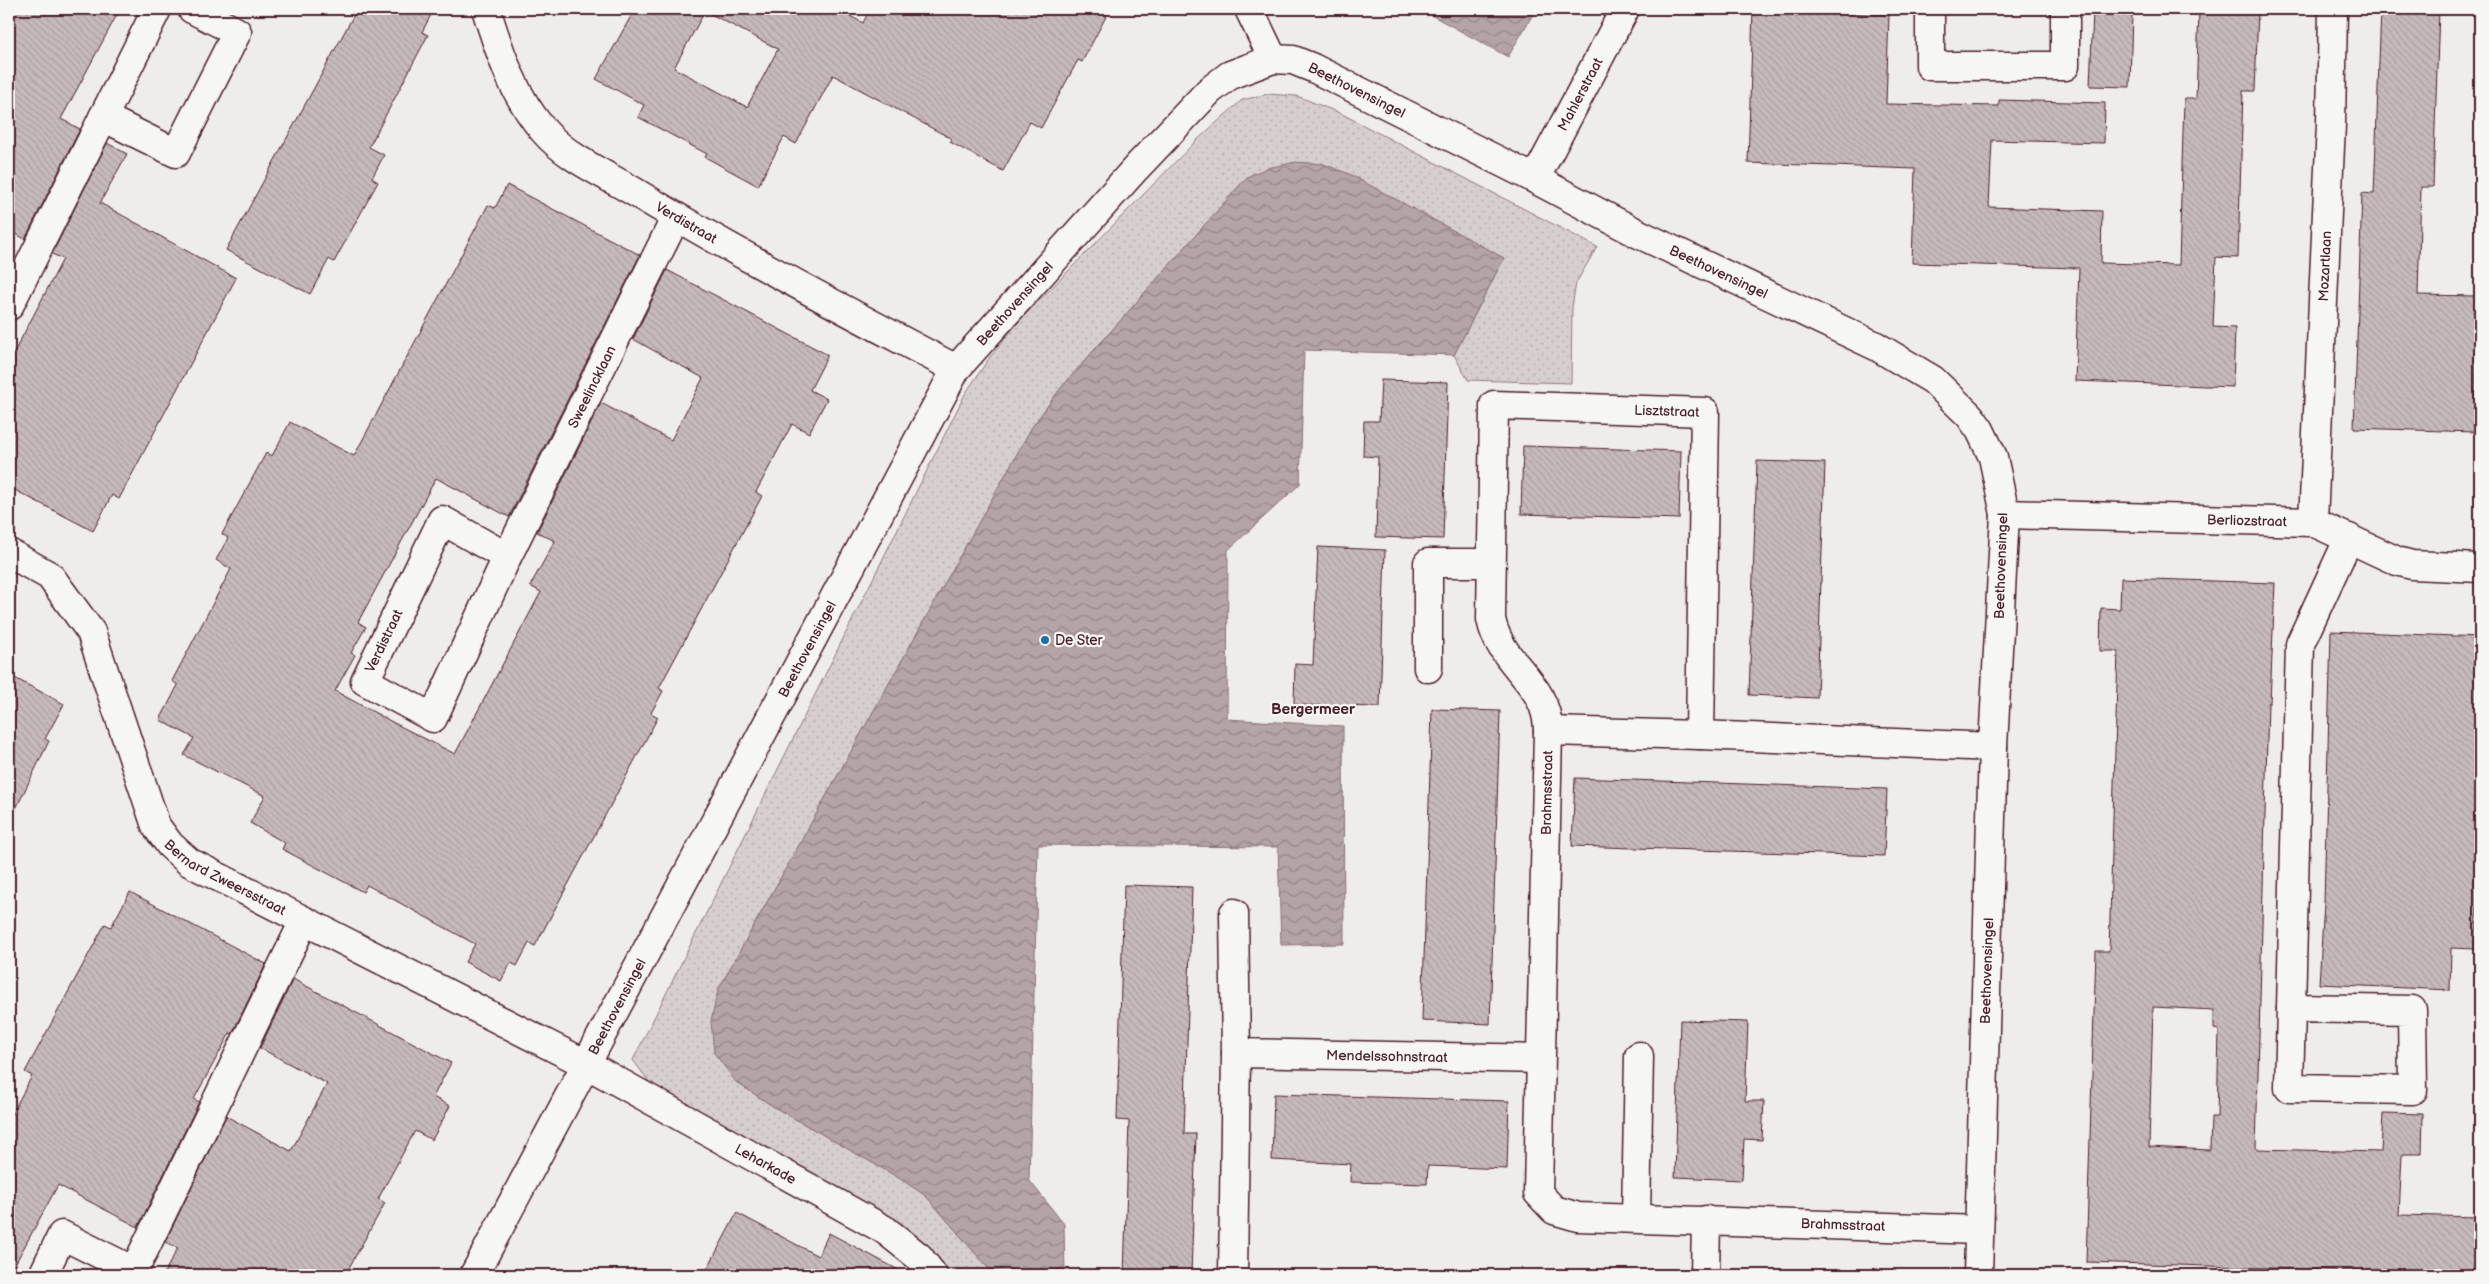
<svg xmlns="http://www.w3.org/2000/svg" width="2489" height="1284" font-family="'Balsamiq Sans',sans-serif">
<defs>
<pattern id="grass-dots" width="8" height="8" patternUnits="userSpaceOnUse" patternTransform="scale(1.25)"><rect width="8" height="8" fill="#d7cfce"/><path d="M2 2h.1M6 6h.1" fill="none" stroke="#bab1b1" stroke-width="1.8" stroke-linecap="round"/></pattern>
<pattern id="water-waves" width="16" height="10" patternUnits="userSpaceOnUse" patternTransform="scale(1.25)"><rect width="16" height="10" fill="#b4a4a5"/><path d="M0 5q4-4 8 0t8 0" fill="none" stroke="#948587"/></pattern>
<pattern id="building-back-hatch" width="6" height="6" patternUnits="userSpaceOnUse" patternTransform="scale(1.25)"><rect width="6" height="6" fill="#c6babb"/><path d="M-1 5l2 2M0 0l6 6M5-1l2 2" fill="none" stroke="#ac9fa1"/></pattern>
</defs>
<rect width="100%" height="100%" fill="#efedea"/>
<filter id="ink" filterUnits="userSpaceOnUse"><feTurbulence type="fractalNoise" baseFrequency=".02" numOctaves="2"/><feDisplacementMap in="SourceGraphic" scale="10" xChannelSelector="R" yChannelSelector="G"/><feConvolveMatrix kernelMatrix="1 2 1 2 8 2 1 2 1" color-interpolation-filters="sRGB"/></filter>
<g filter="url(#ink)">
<path fill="url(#grass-dots)" stroke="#90777c" d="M1268 94 1297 96 1342 114 1597 247 1576 283 1572 307 1571 383 1468 380 1454 355 1504 258 1349 174 1323 164 1267 168 1247 177 1060 389 1032 427 718 990 736 1082 774 1107 899 1178 926 1196 994 1275H950L904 1228 658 1094 633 1060 965 394 990 357 1021 319 1196 141 1242 100Z"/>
<path fill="url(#water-waves)" stroke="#8a6f74" d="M1420 9H1536L1508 57Z
M1296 162 1323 164 1349 174 1504 258 1454 355 1304 350 1300 484 1228 550 1227 719 1343 726 1344 944 1281 945 1278 847 1038 845 1029 1180 1064 1224 1065 1275H994L926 1196 899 1178 774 1107 736 1082 714 1053 711 1021 718 990 1032 427 1060 389 1247 177 1267 168Z"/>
<path fill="url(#building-back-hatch)" stroke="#4a1f2b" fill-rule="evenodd" d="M9 9H120L61 119 80 129 25 239 9 230Z
M357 9H434L422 32 428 35 369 147 384 155 372 178 378 182 334 262 329 259 310 294 226 250Z
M635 9H837L863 23 870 9H1110L1082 62 1078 60 1041 128 1030 122 1003 171 950 142 952 139 833 75 796 144 784 137 758 186 705 157 707 154 638 117 644 105 596 79ZM705 11 778 49 747 107 674 68Z
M1753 9 1889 15 1886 104 1999 106V100L2105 103 2104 143 1992 140 1989 207 2102 211 2101 263 2179 265 2184 99H2196L2199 9H2258L2255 91H2243L2238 258 2216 257 2213 327 2235 328 2233 387 2075 381 2079 268 1912 263 1915 169 1748 163Z
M2381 9H2439L2433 187H2421L2418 295 2478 296 2474 432 2354 428 2362 193 2374 194Z
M2093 10 2132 12 2130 87 2090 86Z
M107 143 127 154 100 203 236 278 119 499 112 495 93 531 9 487V362L63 259 52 254Z
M507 185 640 255 509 517 436 478 358 622 366 627 351 653 355 655 335 691 394 723 455 754 541 592 530 586 555 541 537 532 601 403 671 440 703 378 633 339 667 270 828 355 810 390 827 399 809 433 792 424 756 492 762 496 659 688 663 691 651 713 658 717 535 946 529 943 517 966 511 963 501 981 465 962 475 944 367 885 363 892 282 849 285 843 250 823 265 796 184 755 194 738 160 720 178 685 172 681 231 569 216 560 228 538 222 534 266 453 272 456 290 422 354 456 488 205 495 208Z
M1381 380 1448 382 1443 539 1376 537 1378 457 1363 456 1364 421H1379Z
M1523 446 1681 451 1679 519 1521 514Z
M1757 461 1825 463 1817 698 1749 695Z
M1318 547 1385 550 1380 707 1294 705 1295 664 1313 665Z
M2121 578 2275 583 2270 703H2268L2256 1149 2381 1152 2383 1113 2423 1114 2422 1154H2402L2399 1215 2480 1217V1275L2086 1262 2096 951H2109L2118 651H2100L2101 608 2120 609ZM2153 1007 2214 1010V1029L2219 1030 2217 1117H2211L2210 1150 2149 1147Z
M2331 631 2480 637V807L2476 949 2451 948 2450 990 2319 984 2324 903Z
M9 675 64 704 45 739 49 741 9 823Z
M1432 709 1500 711 1490 1024 1422 1021Z
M1575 778 1887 789 1884 856 1572 846Z
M1124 885 1192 887 1184 1134H1196L1191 1275H1124L1129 1121 1117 1120Z
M130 892 266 964 232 1034 230 1033 194 1099 199 1102 138 1227 58 1185 9 1275V1119L32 1076 25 1072 105 924 111 927Z
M293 979 451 1063 433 1097 450 1106 432 1140 415 1131 378 1199 385 1203 345 1275H163L178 1248 165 1242 226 1116 291 1151 327 1084 260 1048Z
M1680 1020 1748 1022 1745 1101H1764L1762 1140 1744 1139 1742 1180 1675 1177Z
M1274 1094 1509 1101 1507 1169 1428 1166 1427 1184 1350 1182 1351 1164 1272 1160Z
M737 1213 818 1256 829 1233 908 1275H704Z"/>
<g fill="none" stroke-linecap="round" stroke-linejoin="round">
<defs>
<g id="minor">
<path id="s1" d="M486 9C500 53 513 95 544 131 568 159 607 175 638 194 741 256 849 312 956 369"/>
<path d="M1249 9 1273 59"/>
<path d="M1930 9V66H2065V9"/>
<path d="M103 117 176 153 237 32 192 9"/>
<path id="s2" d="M1535 179 1625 9"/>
<path d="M9 306 157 9"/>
<path id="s3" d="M2005 514 2313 522 2397 561 2412 565 2480 568"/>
<path id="s4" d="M2313 522 2331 124 2333 9"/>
<path id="s5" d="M9 553 50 576 91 632 156 826 170 845 189 862 588 1065 885 1230 919 1257 933 1275"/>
<path id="s6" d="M507 557 442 520 365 681 433 718 507 557 676 217"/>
<path d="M1428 668V563H1491"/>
<path id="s7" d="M1548 731C1548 681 1500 666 1491 619L1494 405 1705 412 1700 735"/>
<path id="s8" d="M1234 913 1236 1053 1540 1059"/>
<path d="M2291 1008 2300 644 2349 538"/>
<path d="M2291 1008 2412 1010 2413 1090 2289 1088Z"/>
<path d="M1636 1218 1639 1056"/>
<path id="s9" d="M1979 1230 1578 1217 1554 1210 1538 1193 1548 731 1700 735 1993 747"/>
<path d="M43 1275 62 1235 134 1271"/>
<path d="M132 1275 304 921"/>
<path id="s10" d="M474 1275 956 369 1136 168 1209 91 1230 75 1273 59 1293 60 1313 68 1535 179 1639 234 1876 346 1933 380 1970 416 1980 430 1993 457 2005 514 1993 747 1978 1275"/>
<path d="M1233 1275 1236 1053"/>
<path d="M1705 1275 1706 1220"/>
</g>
</defs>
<use href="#minor" stroke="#4a1f2b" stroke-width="31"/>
<use href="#minor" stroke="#f6f6f2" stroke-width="28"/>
</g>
</g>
<circle fill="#1f6fb2" stroke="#f6f6f2" stroke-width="2" cx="1045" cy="640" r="5"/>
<g text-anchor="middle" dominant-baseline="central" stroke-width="4.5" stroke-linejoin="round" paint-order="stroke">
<g font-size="14" fill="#4a1f2b" stroke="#f6f6f2">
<text stroke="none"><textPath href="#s10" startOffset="1565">Beethovensingel</textPath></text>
<text stroke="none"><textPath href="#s2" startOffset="96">Mahlerstraat</textPath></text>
<text stroke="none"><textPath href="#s1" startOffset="306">Verdistraat</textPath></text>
<text stroke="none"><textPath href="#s4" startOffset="256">Mozartlaan</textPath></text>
<text stroke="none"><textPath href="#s10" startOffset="1970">Beethovensingel</textPath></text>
<text stroke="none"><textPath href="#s10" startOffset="1114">Beethovensingel</textPath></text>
<text stroke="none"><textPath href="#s6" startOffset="698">Sweelincklaan</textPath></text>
<text stroke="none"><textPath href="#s7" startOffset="515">Lisztstraat</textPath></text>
<text stroke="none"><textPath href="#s3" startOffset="242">Berliozstraat</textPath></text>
<text transform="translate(2001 566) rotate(-88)">Beethovensingel</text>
<text transform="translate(384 641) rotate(-64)">Verdistraat</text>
<text stroke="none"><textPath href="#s10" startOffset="709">Beethovensingel</textPath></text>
<text stroke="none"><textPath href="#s9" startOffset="850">Brahmsstraat</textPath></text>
<text stroke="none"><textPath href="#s5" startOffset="409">Bernard Zweersstraat</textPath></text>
<text transform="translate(1987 971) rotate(-88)">Beethovensingel</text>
<text stroke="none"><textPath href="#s10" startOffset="304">Beethovensingel</textPath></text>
<text stroke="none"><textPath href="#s8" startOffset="291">Mendelssohnstraat</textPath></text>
<text stroke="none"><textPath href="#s5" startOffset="1021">Leharkade</textPath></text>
<text transform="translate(1843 1225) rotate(2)">Brahmsstraat</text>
</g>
<g font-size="14" fill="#4a1f2b" stroke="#f6f6f2" text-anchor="start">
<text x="1055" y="640">De Ster</text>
</g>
<g font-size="15" font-weight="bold" fill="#4a1f2b" stroke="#f6f6f2">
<text x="1313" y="709">Bergermeer</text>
</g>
</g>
<rect width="2489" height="1284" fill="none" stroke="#f6f6f2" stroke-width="30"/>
<rect x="15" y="15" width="2459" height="1254" fill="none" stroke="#4a1f2b" stroke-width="2" filter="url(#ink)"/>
</svg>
